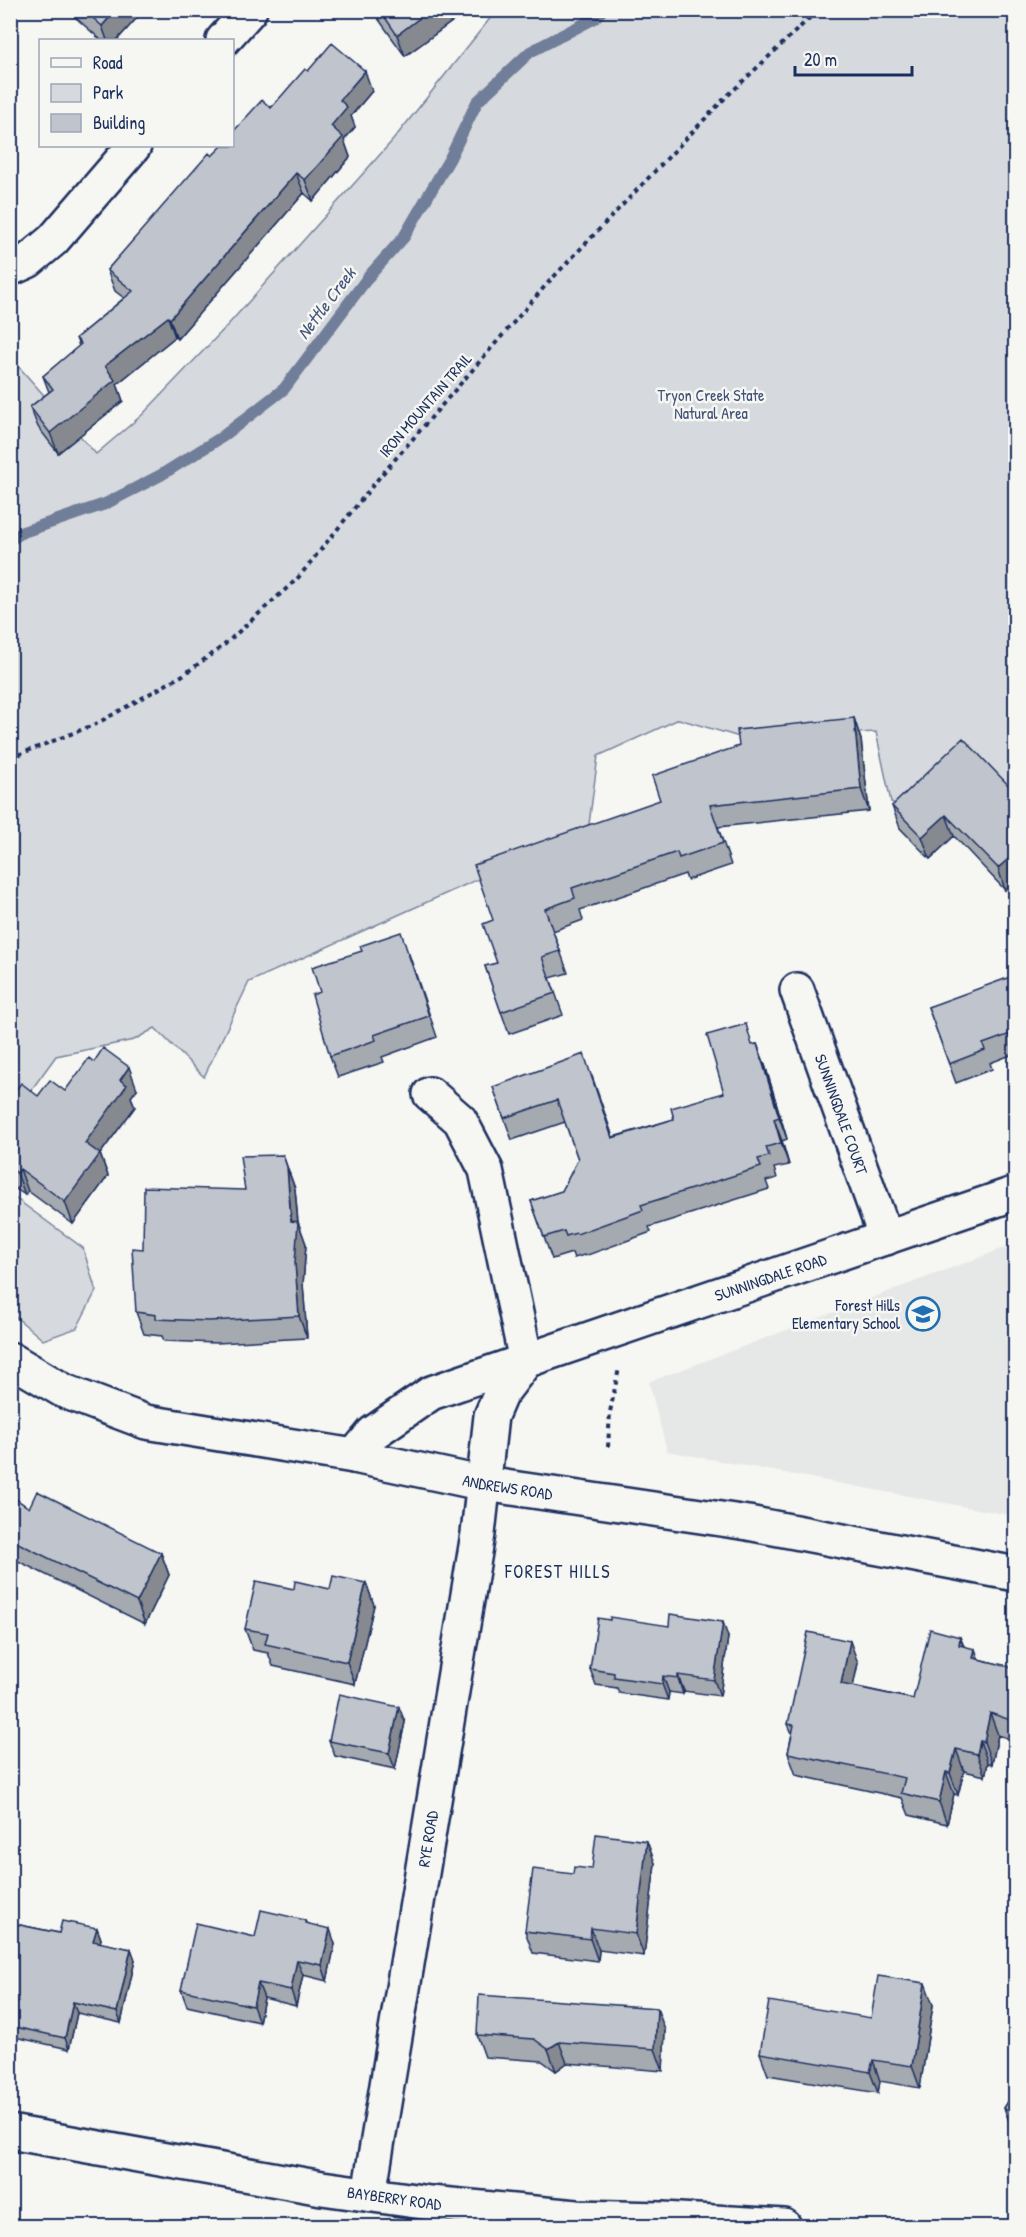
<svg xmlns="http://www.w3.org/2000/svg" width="1026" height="2237" font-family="'Patrick Hand',sans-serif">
<rect width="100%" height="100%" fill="#f6f6f2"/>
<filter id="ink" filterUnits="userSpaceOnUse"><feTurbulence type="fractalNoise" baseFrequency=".0167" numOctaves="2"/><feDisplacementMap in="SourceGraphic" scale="12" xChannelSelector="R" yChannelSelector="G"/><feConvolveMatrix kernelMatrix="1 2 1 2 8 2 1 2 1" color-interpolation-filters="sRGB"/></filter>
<g filter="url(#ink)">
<path fill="#e6e7e7" d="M1015 1244V1516L667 1451 649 1382Z"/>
<path fill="#d6d9dd" stroke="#78849e" stroke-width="1.5" d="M496 11H1015V787L1013 786 907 810 891 802 876 732 746 739 679 719 598 756 589 824 582 843 485 876 249 982 204 1077 155 1028 134 1040 56 1056 11 1118 10 909 15 905 10 885 11 358 96 454 142 415 226 327 393 140Z
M11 1195 83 1248 96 1291 77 1328 43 1340 11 1313Z"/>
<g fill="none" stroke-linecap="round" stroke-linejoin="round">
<path stroke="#717e99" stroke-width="12" d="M10 540 23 532 105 504 161 475 222 437 284 389 369 276 404 237 450 158 477 102 530 52 595 18 602 10"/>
<defs>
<g id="minor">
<path d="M223 40 250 10"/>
<path d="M10 269 28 261 53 240 134 146"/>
<path id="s1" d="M797 990 886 1238"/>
<path id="s2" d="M10 1359 64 1391 146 1422 354 1456 485 1484 748 1523 1016 1574"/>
<path id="s3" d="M354 1456 373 1433 431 1393 1016 1193"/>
<path id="s4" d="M10 2132 322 2188 430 2203 577 2217 662 2219 784 2226"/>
<path id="s5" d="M369 2194 478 1534 491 1416 500 1395 526 1361 486 1170 460 1120 430 1094"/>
</g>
</defs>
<use href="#minor" stroke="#1b2f5e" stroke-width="38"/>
<path stroke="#1b2f5e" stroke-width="4" stroke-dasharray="4.5 4.5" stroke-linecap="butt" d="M10 758 96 724 183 675 223 646 297 579 378 479 546 285 723 100 818 10
M608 1447 610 1412 619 1368"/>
<use href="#minor" stroke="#f6f6f2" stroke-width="33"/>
</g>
<path fill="#a5a9b0" stroke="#1b2f5e" stroke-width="1.5" d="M67 10H144L117 40H101Z
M372 10H468L405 56Z
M308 71 372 91 351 116 355 127 344 140 350 157 313 201 304 193 177 339 175 337 117 384 123 401 58 453 38 427 30 407 49 392 43 376 79 346 76 338 124 298 115 291 107 270 212 156 271 108Z
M854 718 861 740 869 811 718 827 731 865 687 880 685 874 580 910 583 920 553 931 568 973 550 978 563 1015 509 1034 485 966 497 963 493 920 660 800Z
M1016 793 1005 890 954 836 930 859 900 828 892 806Z
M409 954 437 1037 382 1057 384 1062 338 1077 330 1056Z
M1016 983V1053L990 1063 992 1069 956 1083 928 1007Z
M757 1044 765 1065 787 1139 782 1141 789 1165 774 1168 777 1178 766 1181 769 1189 649 1227 651 1232 585 1256 584 1255 574 1258 572 1253 552 1259 531 1201 562 1191 578 1159 565 1122 512 1140 493 1087 592 1076 613 1137 674 1119 724 1093 753 1045Z
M137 1089 131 1097 135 1107 100 1154 108 1176 73 1224 28 1191 25 1195 10 1185V1098L38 1096 65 1091Z
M283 1155 295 1189 298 1222 306 1244 303 1284 307 1338 217 1343 164 1341 162 1336 144 1334 136 1312 143 1249 245 1190Z
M10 1495 29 1508 161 1553 169 1575 145 1624 10 1557Z
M366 1583 374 1605 355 1684 273 1666 268 1653 253 1650 245 1629 294 1589H330Z
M728 1637 720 1696 684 1691 683 1694 669 1692 668 1700 619 1693 617 1688 596 1685 590 1669Z
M960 1637 964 1646 978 1659 1016 1668V1741L998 1735 992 1764 988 1763 985 1776 964 1771 958 1795 954 1794 947 1824 909 1815 902 1798 796 1775 788 1753 792 1734 788 1724 858 1663 853 1686 913 1699Z
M405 1722 395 1769 335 1756 329 1741Z
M655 1863 644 1956 599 1950 598 1961 533 1953 525 1931 573 1874 592 1869Z
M305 1920 306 1923 335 1944 327 1981 303 1975 296 2006 264 1998 259 2022 187 2006 181 1990 255 1937Z
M10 1923 59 1933 97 1928 101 1939 100 1943 131 1949 135 1960 121 2023 77 2013 69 2049 10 2036Z
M933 2005 920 2088 880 2081 878 2093 768 2075 760 2053 871 2018Z
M665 2030 663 2071 567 2063 556 2071 542 2061 485 2057 477 2035Z
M1016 2089V2129L1011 2126 1004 2108Z"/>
<path fill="#868990" stroke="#1b2f5e" stroke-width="1.5" d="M116 10H144L117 40H107L102 26Z
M430 10H468L405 56 397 35Z
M365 71 372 91 351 116 355 127 344 140 350 157 313 201 305 180 331 126 340 100Z
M14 111 19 126 10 137V115Z
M296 173 304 193 177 339 170 319Z
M168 317 175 337 117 384 123 401 58 453 50 433 105 366Z
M854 718 861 740 869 811 861 789Z
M946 815 954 836 930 859 922 837Z
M1016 852V881L1005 890 998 868Z
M757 1044 765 1065 787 1139 779 1117Z
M129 1067 137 1089 131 1097 135 1107 100 1154 108 1176 73 1224 65 1202 85 1143 120 1080Z
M774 1119 782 1141 789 1165 781 1143Z
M287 1167 295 1189 298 1225V1222L306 1244 303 1284 307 1338 299 1316Z
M20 1169 28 1191 25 1195 17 1173Z
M161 1553 169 1575 145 1624 137 1602Z
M366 1583 374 1605 355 1684 347 1662Z
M723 1622 728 1637 720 1696 714 1680Z
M960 1637 968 1659 959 1645Z
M850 1641 858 1663 849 1706 841 1684Z
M975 1649 983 1671 973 1658Z
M678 1675 684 1691 683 1694 678 1678Z
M663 1676 669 1692 668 1700 662 1684Z
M399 1707 405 1722 395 1769 389 1753Z
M990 1713 998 1735 992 1764 984 1742Z
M980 1741 988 1763 985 1776 977 1754Z
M956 1749 964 1771 958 1795 950 1773Z
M946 1772 954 1794 947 1824 939 1802Z
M647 1841 655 1863 644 1956 636 1934Z
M97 1928 101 1939 97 1952 93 1941Z
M591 1928 599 1950 598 1961 590 1939Z
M330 1929 335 1944 327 1981 322 1965Z
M131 1949 135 1960 121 2023 117 2012Z
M297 1960 303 1975 296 2006 291 1990Z
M258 1983 264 1998 259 2022 253 2006Z
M925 1983 933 2005 920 2088 912 2066Z
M73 2002 77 2013 69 2049 65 2038Z
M657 2008 665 2030 663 2071 655 2049Z
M559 2042 567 2063 556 2071 548 2049Z
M873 2060 880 2081 878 2093 870 2072Z"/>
<path fill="#c0c4cd" stroke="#1b2f5e" stroke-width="1.5" d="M84 10H116L102 26Z
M380 10H430L397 35Z
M332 43 365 71 340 100 347 107 331 126 343 137 305 180 296 173 170 319 168 317 105 366 115 380 50 433 30 407 53 389 43 376 81 344 76 338 133 291 107 270 209 153 212 156 222 146H232V133L262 100 271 108 305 69 308 71Z
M10 108 14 111 10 115Z
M854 718 861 789 710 805 723 843 679 858 677 852 572 888 575 898 545 909 560 951 542 957 555 993 501 1012 485 966 497 963 483 924 493 920 474 865 660 800 652 776 739 746 737 730Z
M963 738 1016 793V852L998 868 946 815 922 837 892 806Z
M401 932 429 1016 374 1035 376 1040 330 1056 312 995 320 992 312 967 362 951 360 946Z
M1013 976 1016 983V1032L983 1044 985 1050 949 1064 928 1007Z
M746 1024 752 1045 757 1044 779 1117 774 1119 781 1143 766 1147 769 1156 758 1159 761 1167 641 1205 643 1210 577 1234 576 1233 566 1236 564 1231 544 1237 531 1201 562 1191 578 1159 557 1100 504 1118 493 1087 584 1054 612 1138 674 1119 671 1108 724 1093 707 1035Z
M103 1048 129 1067 120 1080 127 1085 85 1143 100 1154 65 1202 20 1169 17 1173 10 1168V1098L21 1083 38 1096 50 1080 65 1091 89 1058 94 1062Z
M283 1155 287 1167 291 1221 298 1222 295 1263 299 1316 209 1321 156 1319V1315L136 1312 132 1248 143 1249 144 1187 245 1190 240 1156Z
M37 1491 161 1553 137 1602 10 1539V1495L29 1508Z
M333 1576 366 1583 347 1662 265 1644 268 1633 245 1629 256 1581 294 1589 295 1581 330 1589Z
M670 1614 723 1622 714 1680 678 1675V1678L663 1676 662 1684 614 1677V1673L590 1669 598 1618 610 1620V1617L669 1626Z
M930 1629 960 1637 959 1645 975 1649 973 1658 1016 1668V1722L990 1713 984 1742 980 1741 977 1754 956 1749 950 1773 946 1772 939 1802 901 1793 905 1778 788 1753 794 1725 788 1724 808 1632 850 1641 841 1684 913 1699Z
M339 1694 399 1707 389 1753 329 1741Z
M596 1834 647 1841 636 1934 591 1928 590 1939 525 1931 533 1869 573 1874 574 1867 592 1869Z
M261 1910 305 1920V1923L330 1929 322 1965 297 1960 291 1990 258 1983 253 2006 181 1990 196 1923 255 1937Z
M62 1921 97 1928 93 1941 131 1949 117 2012 73 2002 65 2038 10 2026V1923L59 1933Z
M878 1976 925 1983 912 2066 873 2060 870 2072 760 2053 769 2001 871 2018Z
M479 1995 657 2008 655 2049 559 2042 548 2049 534 2039 477 2035Z
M1016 2089V2115L1004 2108Z"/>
</g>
<defs>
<symbol id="school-ring" viewBox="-11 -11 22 22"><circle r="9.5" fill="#f6f6f2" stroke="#1f6fb2" stroke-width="1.5"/><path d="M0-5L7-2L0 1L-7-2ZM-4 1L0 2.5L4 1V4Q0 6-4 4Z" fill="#1f6fb2"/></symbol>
</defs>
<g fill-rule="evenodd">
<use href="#school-ring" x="904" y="1295" width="38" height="38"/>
</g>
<g text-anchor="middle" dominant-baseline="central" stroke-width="5" stroke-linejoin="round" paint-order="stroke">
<g font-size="16" fill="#405177" stroke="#f6f6f2">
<text x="711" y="395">Tryon Creek State<tspan x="711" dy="18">Natural Area</tspan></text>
</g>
<g font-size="16" fill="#1b2f5e" stroke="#f6f6f2">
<text transform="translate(425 405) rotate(-49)">IRON MOUNTAIN TRAIL</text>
<text stroke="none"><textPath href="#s1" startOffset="132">SUNNINGDALE COURT</textPath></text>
<text stroke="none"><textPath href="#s3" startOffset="459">SUNNINGDALE ROAD</textPath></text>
<text stroke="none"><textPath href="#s2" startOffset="518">ANDREWS ROAD</textPath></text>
<text stroke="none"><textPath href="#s5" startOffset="360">RYE ROAD</textPath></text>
<text stroke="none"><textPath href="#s4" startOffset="390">BAYBERRY ROAD</textPath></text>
</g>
<g font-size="16" fill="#1b2f5e" stroke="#f6f6f2" text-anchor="end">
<text x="900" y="1305">Forest Hills<tspan x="900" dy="18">Elementary School</tspan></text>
</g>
<g font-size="18" font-style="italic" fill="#46567b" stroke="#f6f6f2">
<text transform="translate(326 303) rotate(-53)">Nettle Creek</text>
</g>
<g font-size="18" letter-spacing="1.5" fill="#1b2f5e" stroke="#f6f6f2">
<text x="558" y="1571">FOREST HILLS</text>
</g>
</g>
<rect width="1026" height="2237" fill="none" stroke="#f6f6f2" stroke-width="36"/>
<rect x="18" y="18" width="990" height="2201" fill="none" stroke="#1b2f5e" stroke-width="2" filter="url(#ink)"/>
<rect x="39" y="39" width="195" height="108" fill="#f6f6f2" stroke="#9ea6b7" stroke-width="1.5"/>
<rect x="51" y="58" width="30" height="9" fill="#f6f6f2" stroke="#9ea6b7" stroke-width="1.5"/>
<text x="93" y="69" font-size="18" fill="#1b2f5e">Road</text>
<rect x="51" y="84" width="30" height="18" fill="#d6d9dd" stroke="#9ea6b7" stroke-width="1.5"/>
<text x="93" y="99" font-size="18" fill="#1b2f5e">Park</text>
<rect x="51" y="114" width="30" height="18" fill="#c0c4cd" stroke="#9ea6b7" stroke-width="1.5"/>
<text x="93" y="129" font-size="18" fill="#1b2f5e">Building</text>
<path d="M795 66v9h117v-9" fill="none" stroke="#1b2f5e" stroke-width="3"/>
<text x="804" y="66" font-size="18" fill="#1b2f5e" stroke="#f6f6f2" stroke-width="4.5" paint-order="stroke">20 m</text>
</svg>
